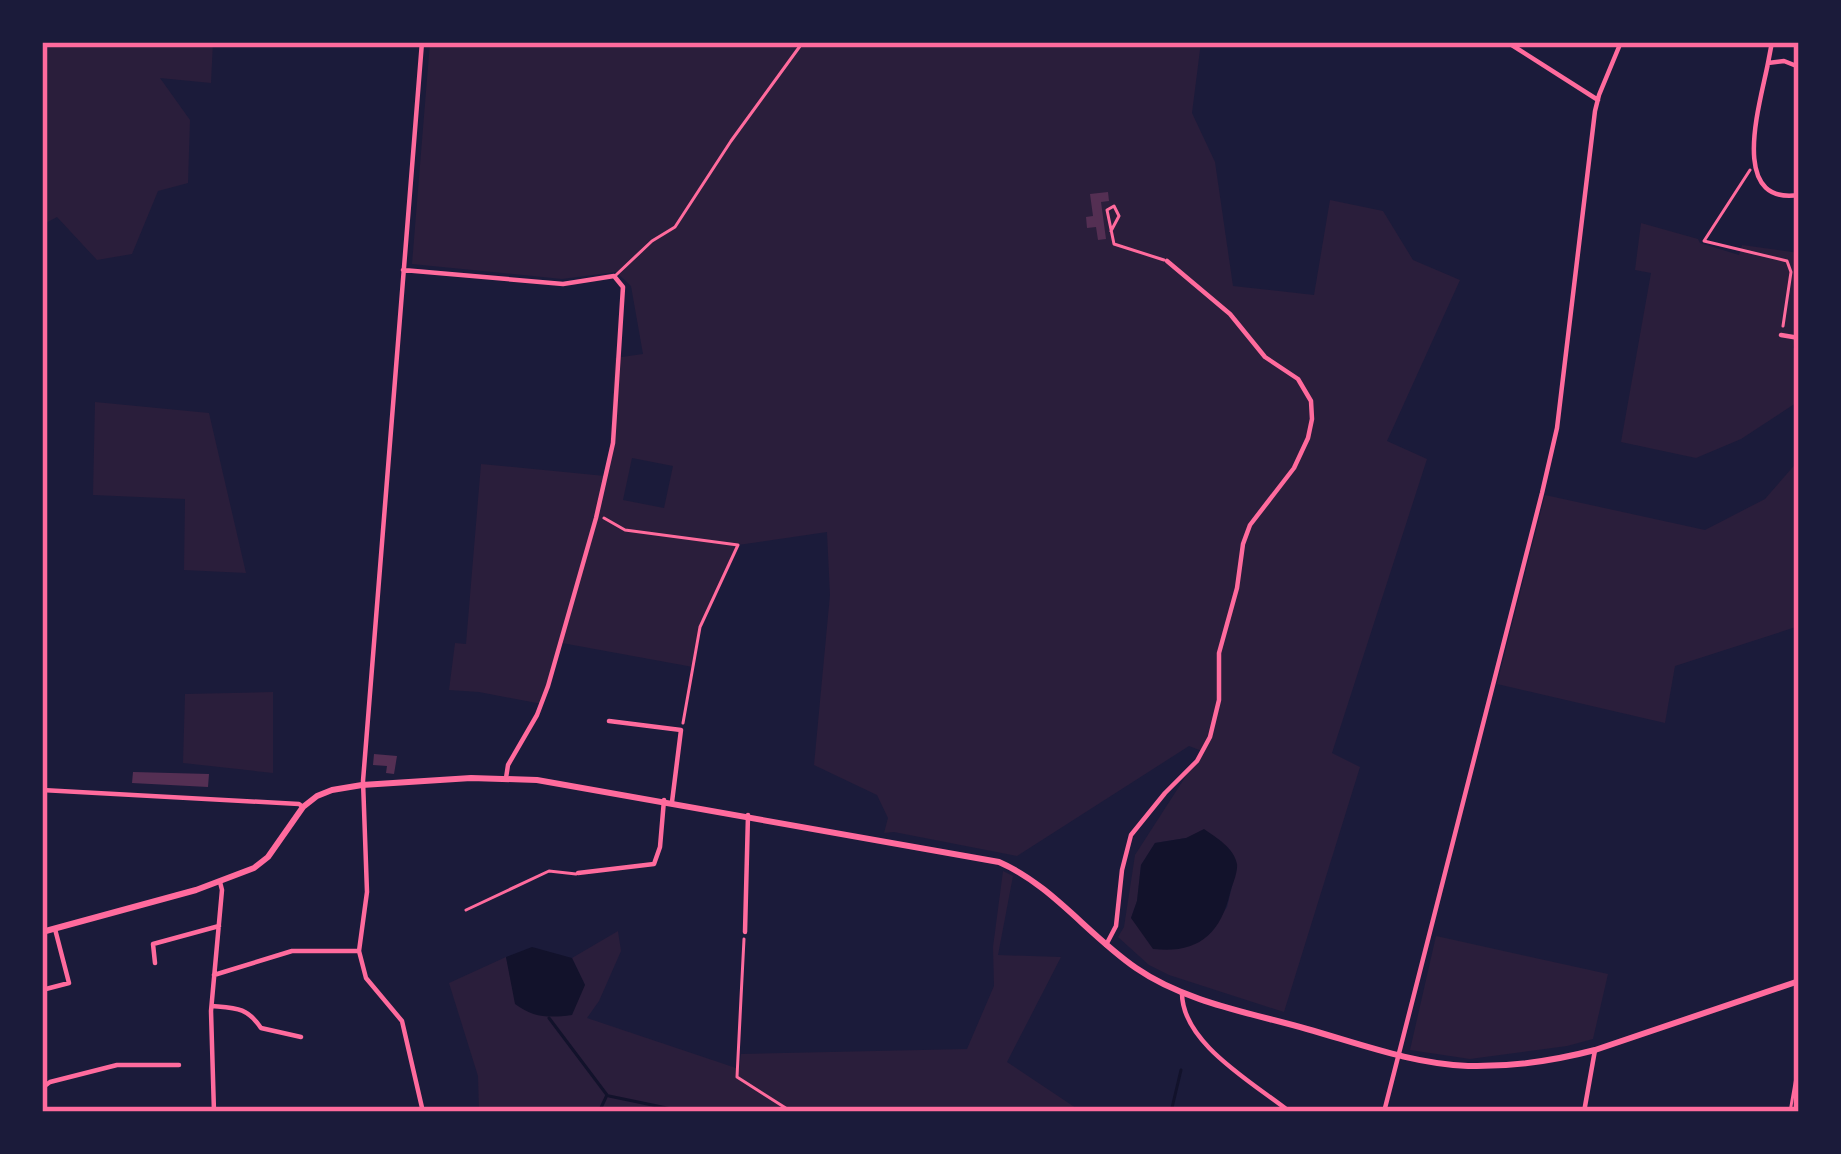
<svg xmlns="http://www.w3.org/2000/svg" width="1841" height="1154" font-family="'Alegreya Sans',sans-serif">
<rect width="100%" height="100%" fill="#1b1b3a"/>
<path fill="#2a1e3b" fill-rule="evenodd" d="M42 42H213L211 83 160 78 190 120 188 183 158 191 132 254 97 260 57 217 42 225Z
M430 42H1201L1192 113 1215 162 1233 286 1314 295 1330 200 1383 211 1413 260 1460 280 1387 441 1427 459 1332 753 1360 767 1284 1012 1169 975 1149 965 1118 937 1124 927 1135 855 1202 751 1189 746 1017 856 894 832 884 833 888 818 877 795 814 765 830 595 827 532 738 545 701 626 693 667 562 643 542 704 479 692 449 690 455 643 466 644 481 464 605 476 610 443 615 358 643 354 631 286 616 272 562 279 412 264ZM632 458 673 466 664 508 623 500ZM1186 838 1237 866 1227 907 1218 920 1131 918 1137 901 1141 865 1155 843Z
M1641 223 1698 239 1700 243 1739 255 1742 245 1799 253V308L1793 348 1799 350V401L1741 439 1696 458 1621 442 1651 273 1635 270Z
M95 402 209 413 246 573 184 570 185 499 93 495Z
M1799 460V626L1675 666 1665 723 1497 684 1545 495 1705 530 1765 499Z
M273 692V773L183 763 185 694Z
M1003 871 1013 876 998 955 1061 957 1007 1062 1082 1112H479L478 1076 449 983 506 957 516 1004 585 985 572 958 618 931 621 951 599 1001 587 1018 739 1069 741 1054 967 1049 994 986 993 947Z
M1436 936 1608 974 1593 1039 1567 1046 1470 1059 1410 1050Z"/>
<path fill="#12122b" d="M1204 829C1217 838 1234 848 1237 864 1238 873 1232 885 1230 893 1220 936 1196 954 1153 949L1131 918 1137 901 1141 865 1155 843 1186 838Z
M532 947 572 958 585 985 572 1015C549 1018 534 1018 515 1004L506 957Z"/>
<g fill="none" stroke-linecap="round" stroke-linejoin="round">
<path stroke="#12122b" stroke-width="3" d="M549 1018 607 1095 599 1112
M609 1096 686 1112
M1171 1112 1181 1070"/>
</g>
<path fill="#542f53" d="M1108 192 1109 201 1101 202 1106 239 1098 240 1096 227 1087 228 1086 217 1093 216 1090 194Z
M374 754 397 756 394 774 386 773 387 766 373 765Z
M133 772 209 774 208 787 132 783Z"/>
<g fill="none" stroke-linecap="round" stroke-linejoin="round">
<path stroke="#ff6b9d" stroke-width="3" d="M1750 170 1704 241 1787 261 1791 272 1783 326
M604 518 625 530 738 545 700 627 683 723
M744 939 737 1077 792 1112
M1790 1112 1799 1060"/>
<path stroke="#ff6b9d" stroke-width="3" d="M1111 231 1119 216 1114 206 1107 210 1114 244 1164 260
M616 275 652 241 675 227 731 141 803 42
M466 910 549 871 576 874"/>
<path stroke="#ff6b9d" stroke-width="4.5" d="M422 42 363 781 367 892 359 951 366 978 402 1021 423 1112
M1507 42 1598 100
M1768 63 1772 42
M1799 67 1784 61 1768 63C1761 101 1727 206 1799 195
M403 270 563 284 614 276 623 287 613 443 596 518 548 686 537 715 508 765 506 778
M1781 335 1799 338
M609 721 681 730 672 802
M42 790 299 804 303 807
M578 873 654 864 660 847 664 800
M745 932 748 815
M1106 945 1116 926 1122 870 1131 835 1165 793 1197 761 1210 737 1219 700V653L1237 588 1243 544 1250 525 1294 468 1308 438 1312 419 1311 401 1298 379 1265 357 1230 314 1167 261
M155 963 153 944 219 926
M214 975 292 951H359
M42 990 69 983 55 929
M1182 992C1181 1043 1254 1083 1290 1112
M212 1006C236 1008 247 1007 261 1028L301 1037
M42 1088 50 1082 117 1065H179
M214 1112 211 1011 222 890 220 882
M1384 1112 1542 493 1557 428 1595 111 1599 95 1621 42
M1584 1112 1595 1050"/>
<path stroke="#ff6b9d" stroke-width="6" d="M42 932 196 890 254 868 268 857 303 807 317 796 332 790 362 785 471 778 537 780 999 862C1052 885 1088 935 1136 968 1185 1002 1251 1013 1307 1029 1360 1044 1413 1064 1468 1066 1511 1067 1553 1061 1595 1050L1799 981"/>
</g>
<rect width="1841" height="1154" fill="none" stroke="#1b1b3a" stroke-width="90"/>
<rect x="45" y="45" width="1751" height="1064" fill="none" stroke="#ff6b9d" stroke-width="4.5"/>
</svg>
